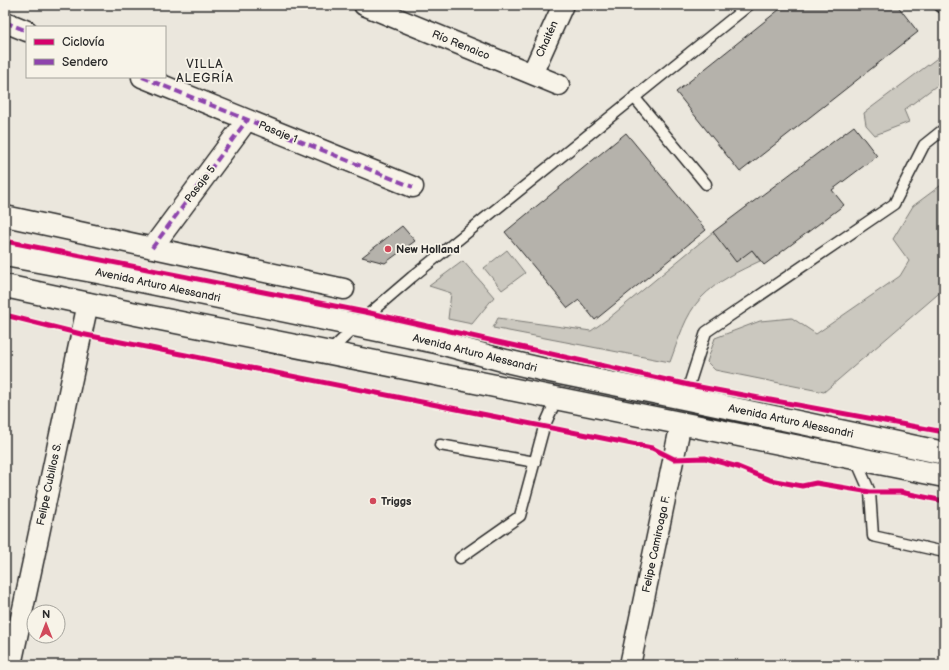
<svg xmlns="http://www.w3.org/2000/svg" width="949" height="670" font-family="'Balsamiq Sans',sans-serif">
<rect width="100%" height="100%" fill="#ebe7dd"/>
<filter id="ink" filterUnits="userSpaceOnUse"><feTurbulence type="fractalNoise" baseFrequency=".025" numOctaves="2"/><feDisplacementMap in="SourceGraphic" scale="8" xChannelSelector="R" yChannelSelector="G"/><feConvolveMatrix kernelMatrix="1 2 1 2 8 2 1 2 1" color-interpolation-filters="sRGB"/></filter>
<g filter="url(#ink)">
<path fill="#cbc8bf" stroke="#7b7a75" d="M944 53V80L904 110 909 122 875 135 866 125 864 113Z
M944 183V289L824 392 715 370 707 362 715 338 760 321 792 318 816 334 900 276 909 261 893 239 913 206Z
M713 232 752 250 760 261C739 271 717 281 701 298 685 315 678 341 670 362L493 328 498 318 591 331 609 318Z
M507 250 525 273 502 290 484 268Z
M463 261 494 297 472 324 448 319 451 293 429 286Z"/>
<path fill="#b5b2ab" stroke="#2b2b2b" d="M785 5H897L918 32 740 172 676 92Z
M854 126 877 156 832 190 844 205 764 265 752 250 736 262 713 232Z
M626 133 706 230 595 320 579 300 568 308 505 232Z
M402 226 415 241 385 263 362 257Z"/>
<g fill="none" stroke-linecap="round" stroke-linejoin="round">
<defs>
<path id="lane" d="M939 5 941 7
M634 97 706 184
M329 352 370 313 412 277 749 5
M683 398 689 385 706 332 894 204 924 145 944 129
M440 445 535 462
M855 458 870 492 873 536 944 552
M460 558 520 516 544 427 557 398"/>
<path id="street" d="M364 5 559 85
M5 22 27 31
M532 74 563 5
M142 77 413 187
M5 216 344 289
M152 248 247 120
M11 665 88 303
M630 665 681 423"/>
<path id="primary" d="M5 255 98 272 436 342 506 361 545 370 683 398 944 453
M5 286 136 314 944 476"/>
</defs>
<use href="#lane" stroke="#2b2b2b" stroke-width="13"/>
<use href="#street" stroke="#2b2b2b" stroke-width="23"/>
<use href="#primary" stroke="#2b2b2b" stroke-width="25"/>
<use href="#lane" stroke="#f7f3e8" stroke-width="10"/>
<use href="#street" stroke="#f7f3e8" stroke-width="20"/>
<use href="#primary" stroke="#f7f3e8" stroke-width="22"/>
<path stroke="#8e44ad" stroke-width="4" stroke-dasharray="8 4" stroke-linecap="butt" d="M5 22 27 31
M142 77 413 187
M152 248 247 120"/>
<defs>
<path id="cycleway" d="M5 241 370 313 689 385 944 432
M5 315 81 334 652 448 674 459 705 458 738 467 770 480 802 486 816 483 870 492H900L944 501"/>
</defs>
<use href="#cycleway" stroke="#f7f3e8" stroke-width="8"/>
<use href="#cycleway" stroke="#d6006c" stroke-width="5"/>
</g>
</g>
<g fill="#d1495b" stroke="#f7f3e8" stroke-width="1.5">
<circle cx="388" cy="249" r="4"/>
<circle cx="373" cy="501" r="4"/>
</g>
<g text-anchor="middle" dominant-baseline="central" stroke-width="3.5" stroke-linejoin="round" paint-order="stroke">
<g font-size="11" fill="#2b2b2b" stroke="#f7f3e8">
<text transform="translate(547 39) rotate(-66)">Chaitén</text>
<text transform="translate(461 45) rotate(22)">Río Renaico</text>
<text transform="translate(278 132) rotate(22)">Pasaje 1</text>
<text transform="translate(200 184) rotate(-53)">Pasaje 5</text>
<text transform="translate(158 285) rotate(12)">Avenida Arturo Alessandri</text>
<text transform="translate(475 353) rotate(14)">Avenida Arturo Alessandri</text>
<text transform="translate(791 421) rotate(12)">Avenida Arturo Alessandri</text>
<text transform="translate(49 484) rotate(-78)">Felipe Cubillos S.</text>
<text transform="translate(656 544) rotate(-78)">Felipe Camiroaga F.</text>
</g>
<g font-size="11" font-weight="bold" fill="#2b2b2b" stroke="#f7f3e8" text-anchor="start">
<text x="396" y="249">New Holland</text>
<text x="381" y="501">Triggs</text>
</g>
<g font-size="12" letter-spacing="1" fill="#2b2b2b" stroke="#f7f3e8">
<text x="205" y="64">VILLA<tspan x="205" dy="14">ALEGRÍA</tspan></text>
</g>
</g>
<rect width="949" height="670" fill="none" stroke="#f7f3e8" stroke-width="20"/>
<rect x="10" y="10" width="929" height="650" fill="none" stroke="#2b2b2b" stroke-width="1.5" filter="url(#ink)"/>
<rect x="26" y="26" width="140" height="52" fill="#f7f3e8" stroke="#a5a39c"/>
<rect x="34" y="39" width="20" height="6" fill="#d6006c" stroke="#a5a39c"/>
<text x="62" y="46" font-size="12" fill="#2b2b2b">Ciclovía</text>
<rect x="34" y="59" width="20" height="6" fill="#8e44ad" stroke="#a5a39c"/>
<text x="62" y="66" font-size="12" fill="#2b2b2b">Sendero</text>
<g transform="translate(46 624)"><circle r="19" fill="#f7f3e8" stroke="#a5a39c"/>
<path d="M0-3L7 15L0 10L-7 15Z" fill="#d1495b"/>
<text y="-6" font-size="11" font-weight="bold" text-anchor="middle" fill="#2b2b2b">N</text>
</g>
</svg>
